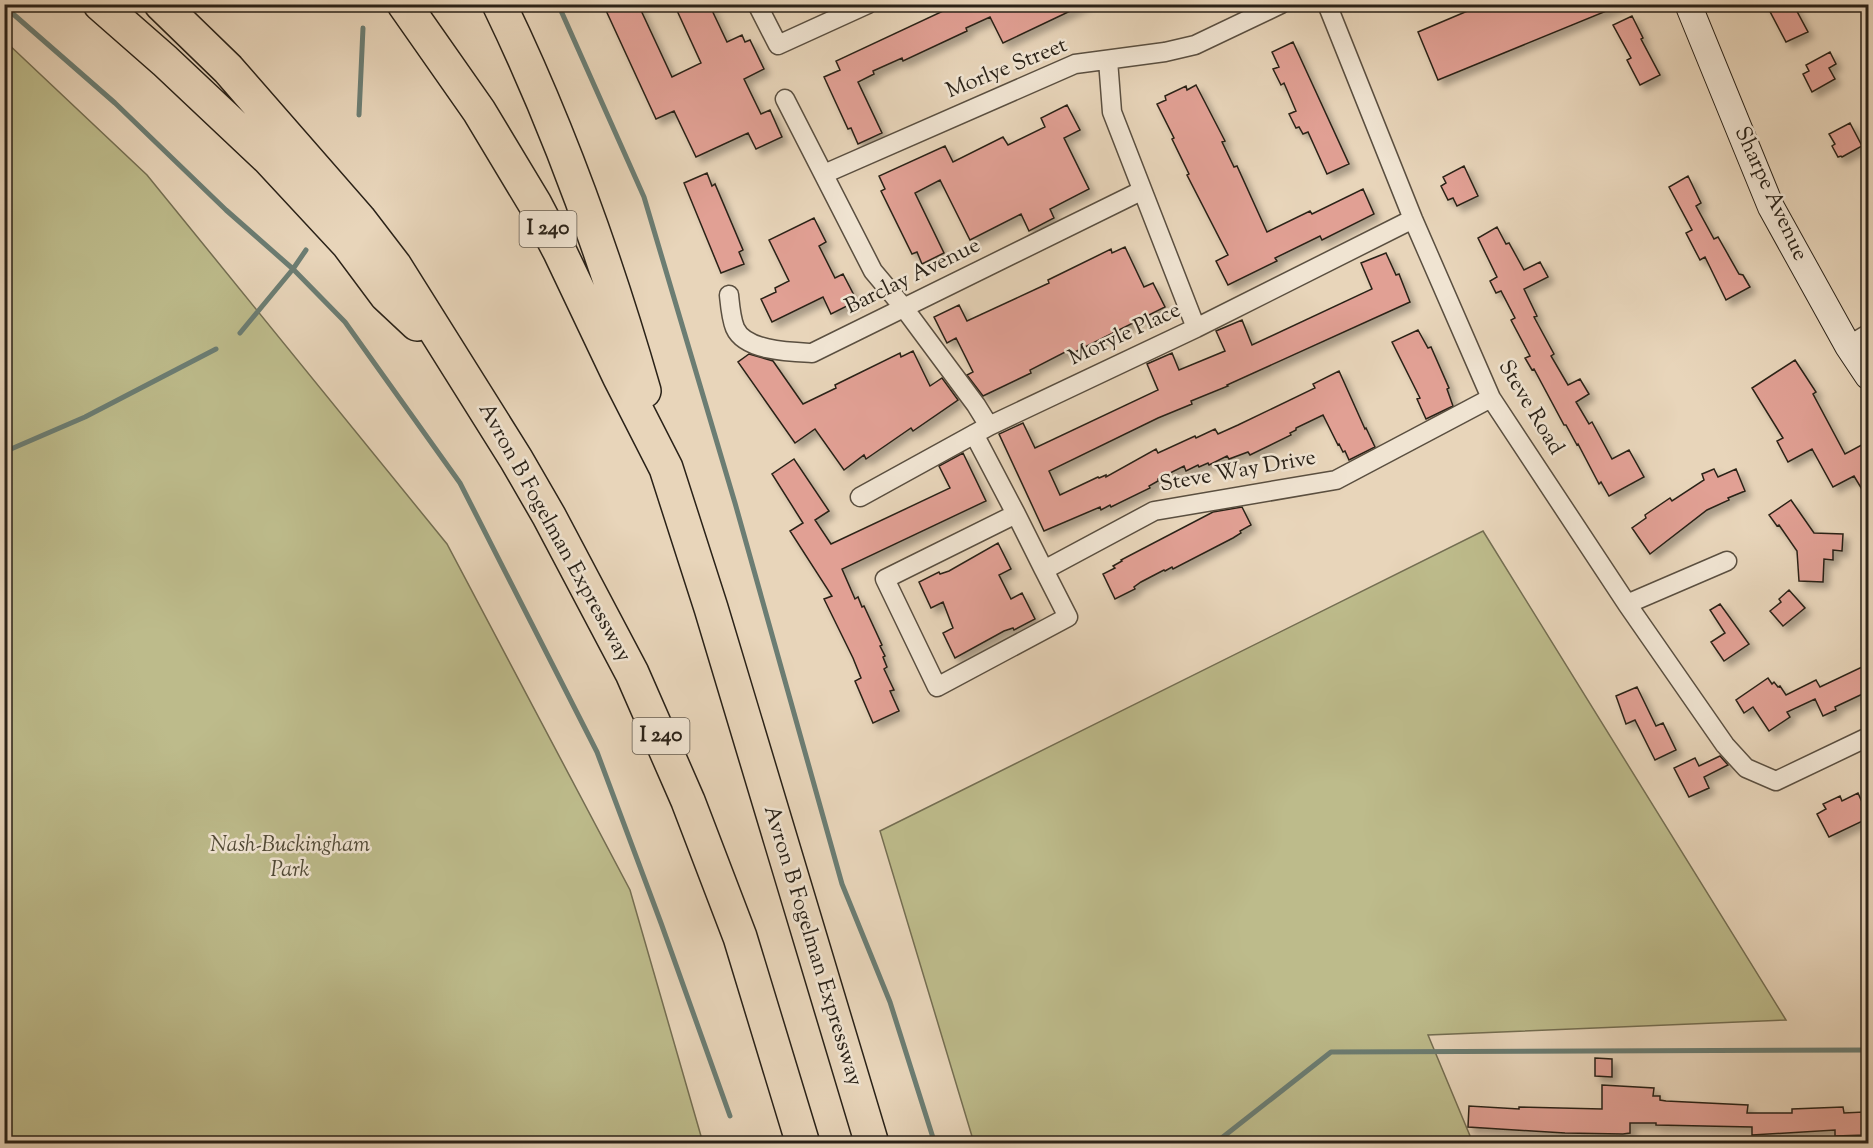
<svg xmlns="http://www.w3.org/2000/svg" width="1873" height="1148" font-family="'Sorts Mill Goudy',serif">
<defs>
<filter id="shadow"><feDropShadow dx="5.5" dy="5.5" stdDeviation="3" flood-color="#0004"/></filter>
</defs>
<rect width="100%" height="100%" fill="#e8d5ba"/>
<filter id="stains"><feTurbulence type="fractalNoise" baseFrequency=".00333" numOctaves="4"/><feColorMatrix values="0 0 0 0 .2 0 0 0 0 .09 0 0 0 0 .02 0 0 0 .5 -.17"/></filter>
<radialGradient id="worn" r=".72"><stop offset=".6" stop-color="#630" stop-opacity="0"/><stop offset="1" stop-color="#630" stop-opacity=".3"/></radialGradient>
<path fill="#bdbb8b" stroke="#746e52" stroke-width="1.5" d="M5 41 147 175 447 544 630 890 703 1143H5Z
M1483 531 1786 1020 1428 1035 1473 1143H974L880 831Z"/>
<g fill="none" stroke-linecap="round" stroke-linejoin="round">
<path stroke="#6b7d73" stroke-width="5" d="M558 4 644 197 735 503 842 884 890 1002 935 1144
M4 6 115 103 226 210 293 269 345 322 460 483 597 752 661 923 730 1116
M359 115 363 28
M240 333 293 269 306 250
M4 452 85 417 216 349
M1214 1144 1331 1052 1868 1050"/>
</g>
<path fill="#e1a094" stroke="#2a2218" stroke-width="1.5" filter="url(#shadow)" d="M603 4H638L672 77 701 63 674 4H709L727 42 742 35 745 42 750 40 764 69 744 79 761 114 770 110 782 137 756 149 748 133 696 157 674 111 656 119Z
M958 4H1085L1003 43 990 17 966 28 967 31 903 61 902 58 873 71 874 74 858 82 882 133 858 144 851 128 848 129 824 77 840 70 836 61Z
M1484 4H1621V5L1438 80 1418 32Z
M1766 4H1793L1808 32 1786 42Z
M1632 16 1643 38 1641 39 1660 75 1640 85 1627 60 1631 58 1613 25Z
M1293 42 1349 164 1327 174 1308 132 1303 134 1299 127 1296 128 1289 114 1296 111 1284 83 1281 85 1273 69 1279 67 1272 52Z
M1830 52 1836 64 1829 68 1835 79 1812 92 1803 74 1809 71 1806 65Z
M1196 85 1225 141 1222 142 1234 167 1237 166 1267 232 1310 211 1312 214 1363 189 1374 214 1322 240 1320 236 1275 258 1277 261 1228 285 1216 261 1228 255 1187 175 1189 174 1172 139 1174 138 1157 104 1166 100 1165 96 1186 86 1187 90Z
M1067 105 1080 130 1064 138 1089 189 1050 209 1054 218 1029 231 1021 214 970 240 940 180 915 193 944 253 922 264 917 252 912 254 881 191 885 189 879 176 945 146 953 162 1003 137 1008 145 1045 127 1041 118Z
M1850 123 1862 146 1842 157 1841 156 1838 157 1832 146 1835 144 1829 134Z
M1464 166 1478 196 1457 206 1453 198 1448 200 1441 186 1446 183 1443 177Z
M707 173 712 186 715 184 743 250 739 252 744 264 721 273 684 183Z
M1688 176 1701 203 1696 206 1714 239 1718 237 1739 274 1743 275 1750 287 1726 300 1705 257 1700 260 1686 233 1692 230 1669 187Z
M814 218 826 242 819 246 835 278 843 274 857 301 831 314 823 297 772 322 761 299 776 292 775 288 789 281 769 240Z
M1497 227 1506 244 1509 243 1524 270 1540 262 1548 277 1524 289 1537 316 1534 317 1554 354 1551 356 1568 385 1580 379 1589 394 1576 402 1589 424 1592 422 1612 459 1629 450 1644 477 1609 496 1601 482 1599 484 1578 444 1577 445 1566 425H1564L1534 369 1532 370 1525 358 1530 356 1511 320 1515 318 1501 291 1496 293 1490 281 1497 277 1478 238Z
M1125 247 1144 287 1153 283 1165 307 1071 354 1069 350 1030 370 1031 373 983 396 967 375 973 372 956 338 947 343 934 317 959 305 967 321 1049 283 1048 280 1111 249 1112 253Z
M1386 253 1396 275 1399 274 1410 302 1227 385 1228 386 1191 401 1192 404 1158 418 1049 471 1060 495 1098 477 1099 478 1106 475V477L1156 449 1158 453 1195 436 1196 438 1215 429 1218 434 1238 425 1315 388 1313 384 1339 371 1365 429 1366 428 1375 447 1349 460 1345 451 1343 452 1339 444 1338 445 1323 415 1296 428V430L1290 433 1291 435 1250 455 1248 452 1229 459 1227 456 1209 465 1208 463 1199 467 1198 465 1186 471 1184 466 1158 479V481L1149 486 1150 488 1111 507 1110 505 1101 510 1100 507 1044 531 999 434 1023 423 1035 448 1158 390 1147 364 1172 353 1179 370 1225 351 1216 331 1242 320 1252 345 1372 289 1361 263Z
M1418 330 1428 348 1431 347 1449 388 1447 389 1453 406 1426 419 1417 399 1420 398 1392 342Z
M913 351 930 386 942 378 958 400 913 431 911 428 866 459 864 455 844 470 815 429 795 443 738 362 749 354 773 361 803 404 836 388 835 385 900 353 901 357Z
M1795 360 1816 392 1813 394 1845 454 1869 441V501L1854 476 1833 487 1812 449 1788 462 1777 441 1783 438 1752 388Z
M963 453 986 501 842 569 855 599 858 597 862 607 864 606 882 645 880 646 885 656 883 657 887 667 884 669 894 690 890 691 899 711 873 723 855 681 861 678 853 658 824 599 832 596 790 531 803 523 772 474 794 459 829 511 815 520 831 544 950 488 939 466Z
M1714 469 1718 477 1736 469 1745 491 1728 498 1729 500 1707 510 1650 554 1632 528 1646 518 1645 515 1670 498 1672 501 1704 480 1702 474Z
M1791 500 1814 533 1843 534 1842 551 1833 550V560L1824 559 1823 582 1799 581 1797 551 1779 525 1777 526 1769 515Z
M1242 507 1251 525 1240 531 1241 533 1233 538 1173 569 1172 567 1165 571 1164 570 1141 582 1134 587 1135 589 1115 599 1103 574 1115 568 1113 566 1122 561 1121 560 1213 512Z
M998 543 1011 569 999 575 1011 599 1022 593 1035 619 1014 630 1013 628 1004 631 955 658 943 633 953 628 943 602 931 608 919 582 939 572 940 574 949 571Z
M1789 590 1805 608 1783 626 1770 611 1781 602 1779 599Z
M1720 604 1749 644 1724 661 1711 642 1725 633 1710 610Z
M1869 666V691L1835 707 1836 710 1823 716 1815 699 1787 712 1790 717 1769 731 1753 707 1744 713 1736 700 1768 678 1772 684 1774 682 1778 687 1780 686 1786 695 1816 680 1820 687 1862 667 1863 669Z
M1637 687 1656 726 1663 723 1676 750 1655 760 1635 720 1626 724 1616 696Z
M1720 756 1728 765 1704 777 1709 788 1689 797 1674 768 1695 758 1699 766Z
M1858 793 1869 818 1829 837 1817 814 1826 809 1823 804 1840 796 1842 801Z
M1595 1058 1612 1059V1077L1595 1076Z
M1602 1085 1654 1088 1653 1096H1660V1100L1666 1101 1748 1105 1747 1113H1792V1109L1843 1107 1844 1113 1864 1112 1866 1135 1835 1136V1130L1752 1135V1127L1656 1125V1123H1630V1133L1623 1134 1565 1133 1468 1127 1469 1106 1519 1109V1107L1602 1109Z"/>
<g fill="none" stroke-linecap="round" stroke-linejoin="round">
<defs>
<path id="street" d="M757 4 778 45 868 4
M1327 4 1413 219 1491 398 1627 604 1725 745 1746 768 1776 781 1868 737
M1108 60 1112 112 1196 328
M785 99 873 271 904 308 976 405 989 426
M824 174 1075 64 1165 52 1195 45 1281 4
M729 295C730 305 731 318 735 328 745 351 790 352 812 353L1141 191
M1848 346 1868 334
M974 434 1016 514
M860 497 989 426 1196 328 1413 219
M1044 570 1016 514 885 579 937 687 1068 617 1044 570 1154 511 1336 480 1491 398
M1627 604 1727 561"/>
<path id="secondary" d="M1688 4 1771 207 1848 346 1868 376"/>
<path id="highway" d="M100 4 165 61 269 159 348 244 386 295 417 324
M161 4 228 69 359 219 395 266 516 459 549 516 632 673 688 801 740 937 803 1144
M404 4 479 111 535 204 560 252 619 376 666 468 711 608 872 1144
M499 4C559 128 606 259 644 391"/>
</defs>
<use href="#street" stroke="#5a4f40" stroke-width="21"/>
<use href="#secondary" stroke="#2a2218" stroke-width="28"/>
<use href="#highway" stroke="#2a2218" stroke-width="36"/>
<use href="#street" stroke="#f0e4d2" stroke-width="18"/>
<use href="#secondary" stroke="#f0e4d2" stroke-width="26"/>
<use href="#highway" stroke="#e8d5ba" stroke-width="33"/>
</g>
<g text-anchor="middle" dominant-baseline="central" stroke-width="5" stroke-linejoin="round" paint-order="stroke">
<g fill="#f0e4d2" stroke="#655c50" stroke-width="1.5">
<rect x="519.5" y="211" width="57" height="36" rx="4.5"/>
<rect x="632.5" y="718" width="57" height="36" rx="4.5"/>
</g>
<g font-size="21" font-weight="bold" fill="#2a2218">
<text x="548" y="229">I 240</text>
<text x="661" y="736">I 240</text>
</g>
<g font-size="22" fill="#2a2218" stroke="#f0e4d2">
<text transform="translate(1007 69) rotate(-22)">Morlye Street</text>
<text transform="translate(1770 194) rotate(65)">Sharpe Avenue</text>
<text transform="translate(913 277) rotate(-26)">Barclay Avenue</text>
<text transform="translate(1125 335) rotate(-25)">Moryle Place</text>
<text transform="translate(1530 408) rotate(59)">Steve Road</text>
<text transform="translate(1238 472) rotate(-10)">Steve Way Drive</text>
<text transform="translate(554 533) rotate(61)">Avron B Fogelman Expressway</text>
<text transform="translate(812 946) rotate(73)">Avron B Fogelman Expressway</text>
</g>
<g font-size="22" font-style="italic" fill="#4f4835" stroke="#f0e4d2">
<text x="290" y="846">Nash-Buckingham<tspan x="290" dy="25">Park</tspan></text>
</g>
</g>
<rect width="1873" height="1148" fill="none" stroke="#e8d5ba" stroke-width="24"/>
<rect x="6" y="6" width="1861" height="1136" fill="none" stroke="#2a2218" stroke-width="3"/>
<rect x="12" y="12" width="1849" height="1124" fill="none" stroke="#2a2218" stroke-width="1.5"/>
<rect width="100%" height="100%" filter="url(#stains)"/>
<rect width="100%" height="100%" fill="url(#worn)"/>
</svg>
